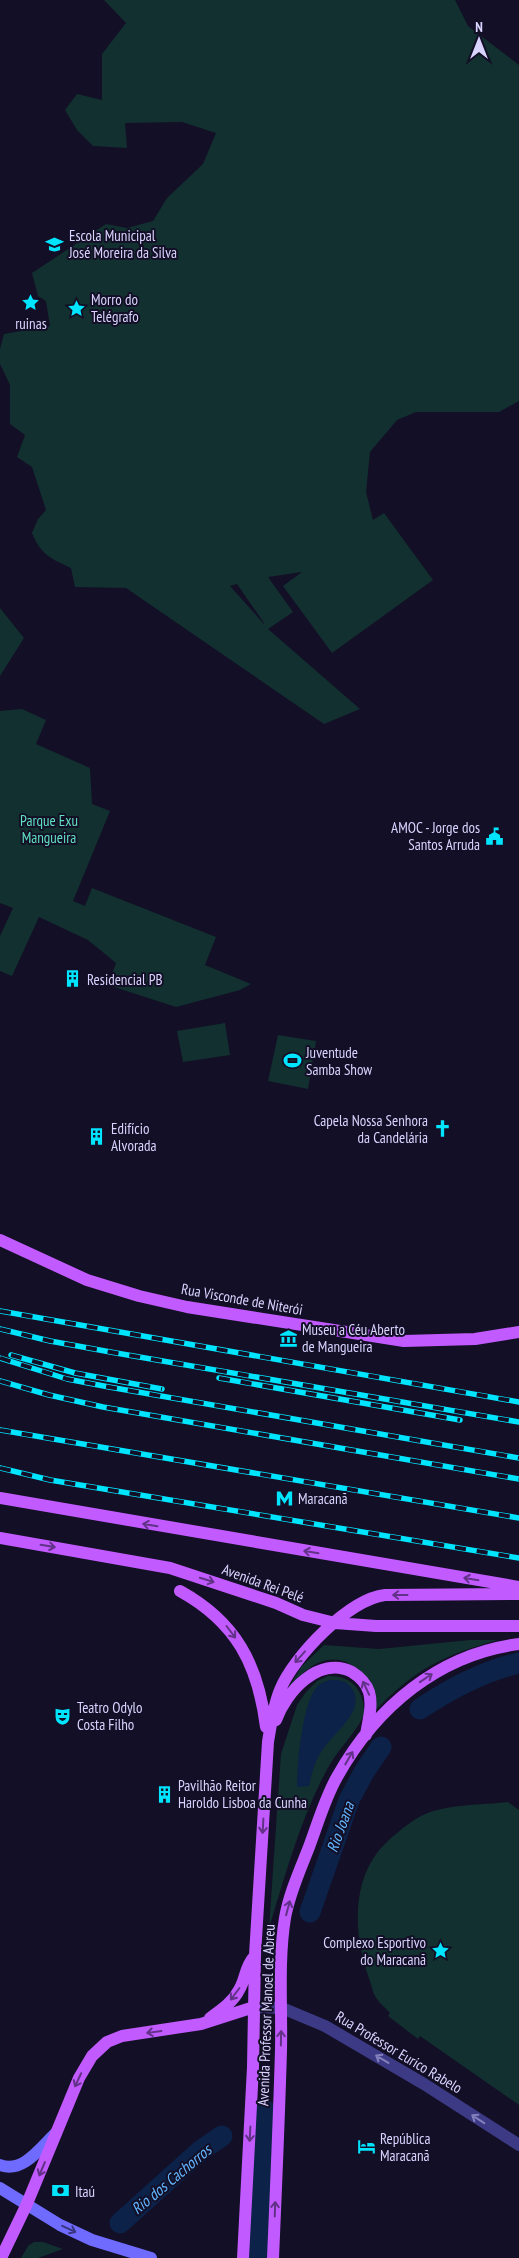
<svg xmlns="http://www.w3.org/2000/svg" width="519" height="2258" font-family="'PT Sans Narrow',sans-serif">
<rect width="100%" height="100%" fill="#130f26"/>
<path fill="#12302f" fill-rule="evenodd" d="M104 0H455L468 26 519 65V401L499 412H416L397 420 370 452 366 492 373 520 384 513 433 580 332 653 283 586 302 572 268 577 293 612 268 629 360 709 324 724 126 588 75 587 71 568C50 558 41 555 32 533L38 519 46 510 32 467 17 457 25 435 10 424V385L0 364V349L4 334 50 326 46 301 38 296 32 273 106 224 127 228 153 221 167 198 203 164 216 133 182 122 125 123 127 148 93 146 77 130 65 110 77 94 102 100V54L126 23ZM237 584 264 623V624L230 586Z
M0 608 24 638 0 676Z
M22 709 46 720 36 744 90 768 92 804 110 811 73 901 85 906 92 888 216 937 205 965 251 984 240 990 176 1007 108 985 116 963 88 940 39 917 12 976 0 971V936L13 908 0 903V711Z
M225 1023 230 1055 183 1062 177 1031Z
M278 1035 316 1041 308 1089 268 1081Z
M470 1640H498C444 1655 415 1669 376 1710 371 1698 368 1684 361 1673 358 1668 351 1665 346 1662 320 1652 302 1673 287 1690L302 1666 324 1645 379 1649Z
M328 1676C353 1675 365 1692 364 1715 355 1734 339 1748 329 1766 301 1816 286 1873 269 1928L281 1754 297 1705 306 1692 317 1681Z
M508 1802 519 1810V2105L420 2036 418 2039 388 2016 390 2013C386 2008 380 2004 377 1999 373 1994 372 1987 370 1981 355 1941 350 1889 377 1853 386 1841 408 1823 421 1816 444 1804 482 1805 508 1802Z
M34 2242H43L63 2249 38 2258H21L28 2246Z"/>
<path fill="#0c2248" d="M330 1680C339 1680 345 1680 351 1687 368 1709 334 1733 323 1749 315 1761 312 1772 309 1786L297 1787C297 1764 302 1710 314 1691 318 1684 323 1682 330 1680Z"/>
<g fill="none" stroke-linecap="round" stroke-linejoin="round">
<path stroke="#0c2248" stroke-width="21" d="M420 1709C451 1688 483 1671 519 1663
M310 1912 349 1800 364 1772 381 1747
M120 2223 200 2151 222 2136
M258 2258 266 2111"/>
<path stroke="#3d3a85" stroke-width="12" d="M254 2007 282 2008 325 2026 424 2084 519 2145"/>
<path stroke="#6f6bff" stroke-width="12" d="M0 2165C23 2174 41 2147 56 2133
M0 2188 60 2225 92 2240 151 2258"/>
<path stroke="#c25bff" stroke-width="12" d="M0 1240 87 1280 139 1296 187 1307 404 1341 475 1339 519 1332
M0 1498 519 1587
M0 1538 170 1568 276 1603 303 1615 335 1623 376 1626H519
M180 1591C236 1622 258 1664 266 1727
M276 1720C286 1692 319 1655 352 1672 360 1677 366 1683 369 1692 373 1706 368 1721 366 1735
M210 2018C221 2010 233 2002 239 1990 246 1979 245 1966 254 1957
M1 2258 26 2206 79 2078 92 2056 107 2042 122 2036 201 2024 254 2007
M243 2258 253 2067 255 1955 268 1742C271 1724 273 1707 280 1690 293 1657 349 1599 385 1595L519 1594
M273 2258C276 2189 279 2120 281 2050 282 2007 278 1961 285 1918 289 1894 300 1870 309 1847 318 1823 325 1798 337 1777 376 1707 439 1654 519 1644"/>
<defs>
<path id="rail" d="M0 1311 519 1402
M0 1329 50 1341 116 1353 519 1422
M11 1355 75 1373 162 1389
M0 1358 67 1379 109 1387 519 1458
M219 1378 460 1420
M0 1381 49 1395 103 1407 519 1479
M0 1430 519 1518
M0 1468 50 1480 519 1558"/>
</defs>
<use href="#rail" stroke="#00e5ff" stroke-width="5.5"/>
<use href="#rail" stroke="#130f26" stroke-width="4" stroke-dasharray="11" stroke-linecap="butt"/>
</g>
<defs><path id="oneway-shaft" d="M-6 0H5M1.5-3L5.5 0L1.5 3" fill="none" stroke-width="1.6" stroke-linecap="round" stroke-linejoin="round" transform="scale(1.25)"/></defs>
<g stroke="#623188">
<use href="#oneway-shaft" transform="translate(150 1525) rotate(-170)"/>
<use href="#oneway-shaft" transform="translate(48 1546) rotate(9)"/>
<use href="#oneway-shaft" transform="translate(311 1552) rotate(-171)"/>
<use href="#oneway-shaft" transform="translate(471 1579) rotate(-171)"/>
<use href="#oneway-shaft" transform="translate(207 1580) rotate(17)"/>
<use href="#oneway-shaft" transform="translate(400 1595) rotate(180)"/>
<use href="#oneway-shaft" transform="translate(231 1632) rotate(53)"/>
<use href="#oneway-shaft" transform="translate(300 1657) rotate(132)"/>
<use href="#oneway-shaft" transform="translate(426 1678) rotate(-34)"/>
<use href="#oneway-shaft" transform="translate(366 1688) rotate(-115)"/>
<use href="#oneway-shaft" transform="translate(349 1758) rotate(-60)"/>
<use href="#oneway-shaft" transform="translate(263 1826) rotate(93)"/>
<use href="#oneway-shaft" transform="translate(288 1908) rotate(-75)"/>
<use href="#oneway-shaft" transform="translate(235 1994) rotate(127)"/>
<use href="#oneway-shaft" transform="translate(154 2032) rotate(172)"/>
<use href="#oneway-shaft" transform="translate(281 2038) rotate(-89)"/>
<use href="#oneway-shaft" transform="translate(78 2080) rotate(115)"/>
<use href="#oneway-shaft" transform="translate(250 2134) rotate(93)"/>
<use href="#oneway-shaft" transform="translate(42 2169) rotate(113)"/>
<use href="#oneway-shaft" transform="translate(275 2209) rotate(-88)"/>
</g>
<g stroke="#837fbc">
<use href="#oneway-shaft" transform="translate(382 2059) rotate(-149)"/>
<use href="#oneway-shaft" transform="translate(478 2119) rotate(-147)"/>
</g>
<use stroke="#38347d" href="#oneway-shaft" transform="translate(69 2229) rotate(25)"/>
<defs>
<symbol id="school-bare" viewBox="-9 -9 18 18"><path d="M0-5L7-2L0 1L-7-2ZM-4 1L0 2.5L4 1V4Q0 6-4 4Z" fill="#00e5ff" stroke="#130f26" stroke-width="2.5" paint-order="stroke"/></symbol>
<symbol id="sight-bare" viewBox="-9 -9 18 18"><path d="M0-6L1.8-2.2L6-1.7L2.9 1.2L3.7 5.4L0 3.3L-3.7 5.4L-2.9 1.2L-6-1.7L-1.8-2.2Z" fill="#00e5ff" stroke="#130f26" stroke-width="2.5" paint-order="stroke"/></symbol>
<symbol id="civic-bare" viewBox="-9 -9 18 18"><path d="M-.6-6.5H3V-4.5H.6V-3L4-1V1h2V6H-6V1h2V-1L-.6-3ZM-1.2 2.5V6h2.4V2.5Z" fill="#00e5ff" stroke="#130f26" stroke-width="2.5" paint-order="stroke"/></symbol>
<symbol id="building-bare" viewBox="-9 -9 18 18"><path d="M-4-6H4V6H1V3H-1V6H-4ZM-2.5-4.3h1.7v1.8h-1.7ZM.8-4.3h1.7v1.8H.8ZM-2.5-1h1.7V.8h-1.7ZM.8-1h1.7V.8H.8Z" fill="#00e5ff" stroke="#130f26" stroke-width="2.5" paint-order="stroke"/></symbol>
<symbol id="stadium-bare" viewBox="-9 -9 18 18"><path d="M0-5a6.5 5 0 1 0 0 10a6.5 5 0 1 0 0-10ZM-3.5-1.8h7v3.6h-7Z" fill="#00e5ff" stroke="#130f26" stroke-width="2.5" paint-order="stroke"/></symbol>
<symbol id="church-bare" viewBox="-9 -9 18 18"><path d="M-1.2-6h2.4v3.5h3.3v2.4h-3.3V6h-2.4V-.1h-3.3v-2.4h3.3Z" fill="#00e5ff" stroke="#130f26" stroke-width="2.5" paint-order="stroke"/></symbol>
<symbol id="museum-bare" viewBox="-9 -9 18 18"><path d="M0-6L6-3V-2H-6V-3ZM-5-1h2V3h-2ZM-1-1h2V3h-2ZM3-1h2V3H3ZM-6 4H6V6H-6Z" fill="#00e5ff" stroke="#130f26" stroke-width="2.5" paint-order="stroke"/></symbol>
<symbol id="metro-bare" viewBox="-9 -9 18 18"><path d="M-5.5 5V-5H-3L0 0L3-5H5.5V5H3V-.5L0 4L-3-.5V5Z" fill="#00e5ff" stroke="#130f26" stroke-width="2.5" paint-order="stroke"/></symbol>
<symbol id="theatre-bare" viewBox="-9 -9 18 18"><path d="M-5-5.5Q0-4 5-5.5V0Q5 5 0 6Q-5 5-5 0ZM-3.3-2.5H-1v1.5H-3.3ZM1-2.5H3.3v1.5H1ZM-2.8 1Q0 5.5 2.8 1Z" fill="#00e5ff" stroke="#130f26" stroke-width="2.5" paint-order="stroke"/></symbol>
<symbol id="hotel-bare" viewBox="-9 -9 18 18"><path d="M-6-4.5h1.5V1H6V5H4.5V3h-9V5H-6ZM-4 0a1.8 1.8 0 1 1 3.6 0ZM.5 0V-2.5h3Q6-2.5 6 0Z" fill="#00e5ff" stroke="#130f26" stroke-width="2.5" paint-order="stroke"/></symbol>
<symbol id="bank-bare" viewBox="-9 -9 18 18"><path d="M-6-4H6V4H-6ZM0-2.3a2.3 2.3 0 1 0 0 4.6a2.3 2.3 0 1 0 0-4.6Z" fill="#00e5ff" stroke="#130f26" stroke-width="2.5" paint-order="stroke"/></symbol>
</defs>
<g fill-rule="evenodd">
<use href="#school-bare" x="42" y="232" width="25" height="25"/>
<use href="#sight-bare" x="18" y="290" width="25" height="25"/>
<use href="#sight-bare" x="64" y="296" width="25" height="25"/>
<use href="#civic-bare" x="482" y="824" width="25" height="25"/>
<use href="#building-bare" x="60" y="966" width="25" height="25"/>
<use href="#stadium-bare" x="280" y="1048" width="25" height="25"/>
<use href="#church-bare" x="430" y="1116" width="25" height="25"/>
<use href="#building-bare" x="84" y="1124" width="25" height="25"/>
<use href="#museum-bare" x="276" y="1326" width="25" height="25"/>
<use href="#metro-bare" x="272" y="1486" width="25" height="25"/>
<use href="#theatre-bare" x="50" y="1704" width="25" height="25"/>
<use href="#building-bare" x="152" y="1782" width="25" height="25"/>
<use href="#sight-bare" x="428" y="1938" width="25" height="25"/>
<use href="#hotel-bare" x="354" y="2134" width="25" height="25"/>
<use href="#bank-bare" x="48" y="2178" width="25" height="25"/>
</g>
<g text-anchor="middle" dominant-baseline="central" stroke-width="4" stroke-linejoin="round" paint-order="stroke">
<g font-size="15" fill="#d9d4ff" stroke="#130f26" text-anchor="start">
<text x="69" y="235">Escola Municipal<tspan x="69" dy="17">José Moreira da Silva</tspan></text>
<text x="91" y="299">Morro do<tspan x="91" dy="17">Telégrafo</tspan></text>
<text x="31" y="323" text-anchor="middle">ruinas</text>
<text x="480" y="827" text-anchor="end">AMOC - Jorge dos<tspan x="480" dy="17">Santos Arruda</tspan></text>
<text x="87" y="979">Residencial PB</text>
<text x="306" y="1052">Juventude<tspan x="306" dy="17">Samba Show</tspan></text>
<text x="428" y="1120" text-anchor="end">Capela Nossa Senhora<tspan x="428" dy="17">da Candelária</tspan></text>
<text x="111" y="1128">Edifício<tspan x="111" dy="17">Alvorada</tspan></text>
<text x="302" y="1329">Museu a Céu Aberto<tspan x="302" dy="17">de Mangueira</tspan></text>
<text x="298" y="1498">Maracanã</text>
<text x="77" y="1707">Teatro Odylo<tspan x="77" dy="17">Costa Filho</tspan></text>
<text x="178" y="1785">Pavilhão Reitor<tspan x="178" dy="17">Haroldo Lisboa da Cunha</tspan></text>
<text x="426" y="1942" text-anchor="end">Complexo Esportivo<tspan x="426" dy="17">do Maracanã</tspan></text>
<text x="380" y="2138">República<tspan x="380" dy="17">Maracanã</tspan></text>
<text x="75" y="2191">Itaú</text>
</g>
<g font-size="15" fill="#5fe0c0" stroke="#130f26">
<text x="49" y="820">Parque Exu<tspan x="49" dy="17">Mangueira</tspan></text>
</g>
<g font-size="15" fill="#d9d4ff" stroke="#130f26">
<text transform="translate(242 1299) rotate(10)">Rua Visconde de Niterói</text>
<text transform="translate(263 1583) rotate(20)">Avenida Rei Pelé</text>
<text transform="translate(266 2015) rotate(-88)">Avenida Professor Manoel de Abreu</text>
<text transform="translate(399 2052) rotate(31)">Rua Professor Eurico Rabelo</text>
</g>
<g font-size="16" font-style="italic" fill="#62b6ff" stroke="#130f26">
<text transform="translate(340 1827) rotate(-70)">Rio Joana</text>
<text transform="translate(171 2179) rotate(-40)">Rio dos Cachorros</text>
</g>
</g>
<g transform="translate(479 40)" stroke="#130f26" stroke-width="4" paint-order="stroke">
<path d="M0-4L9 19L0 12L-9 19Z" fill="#d9d4ff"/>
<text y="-8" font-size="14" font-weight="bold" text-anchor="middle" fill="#d9d4ff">N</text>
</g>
</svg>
